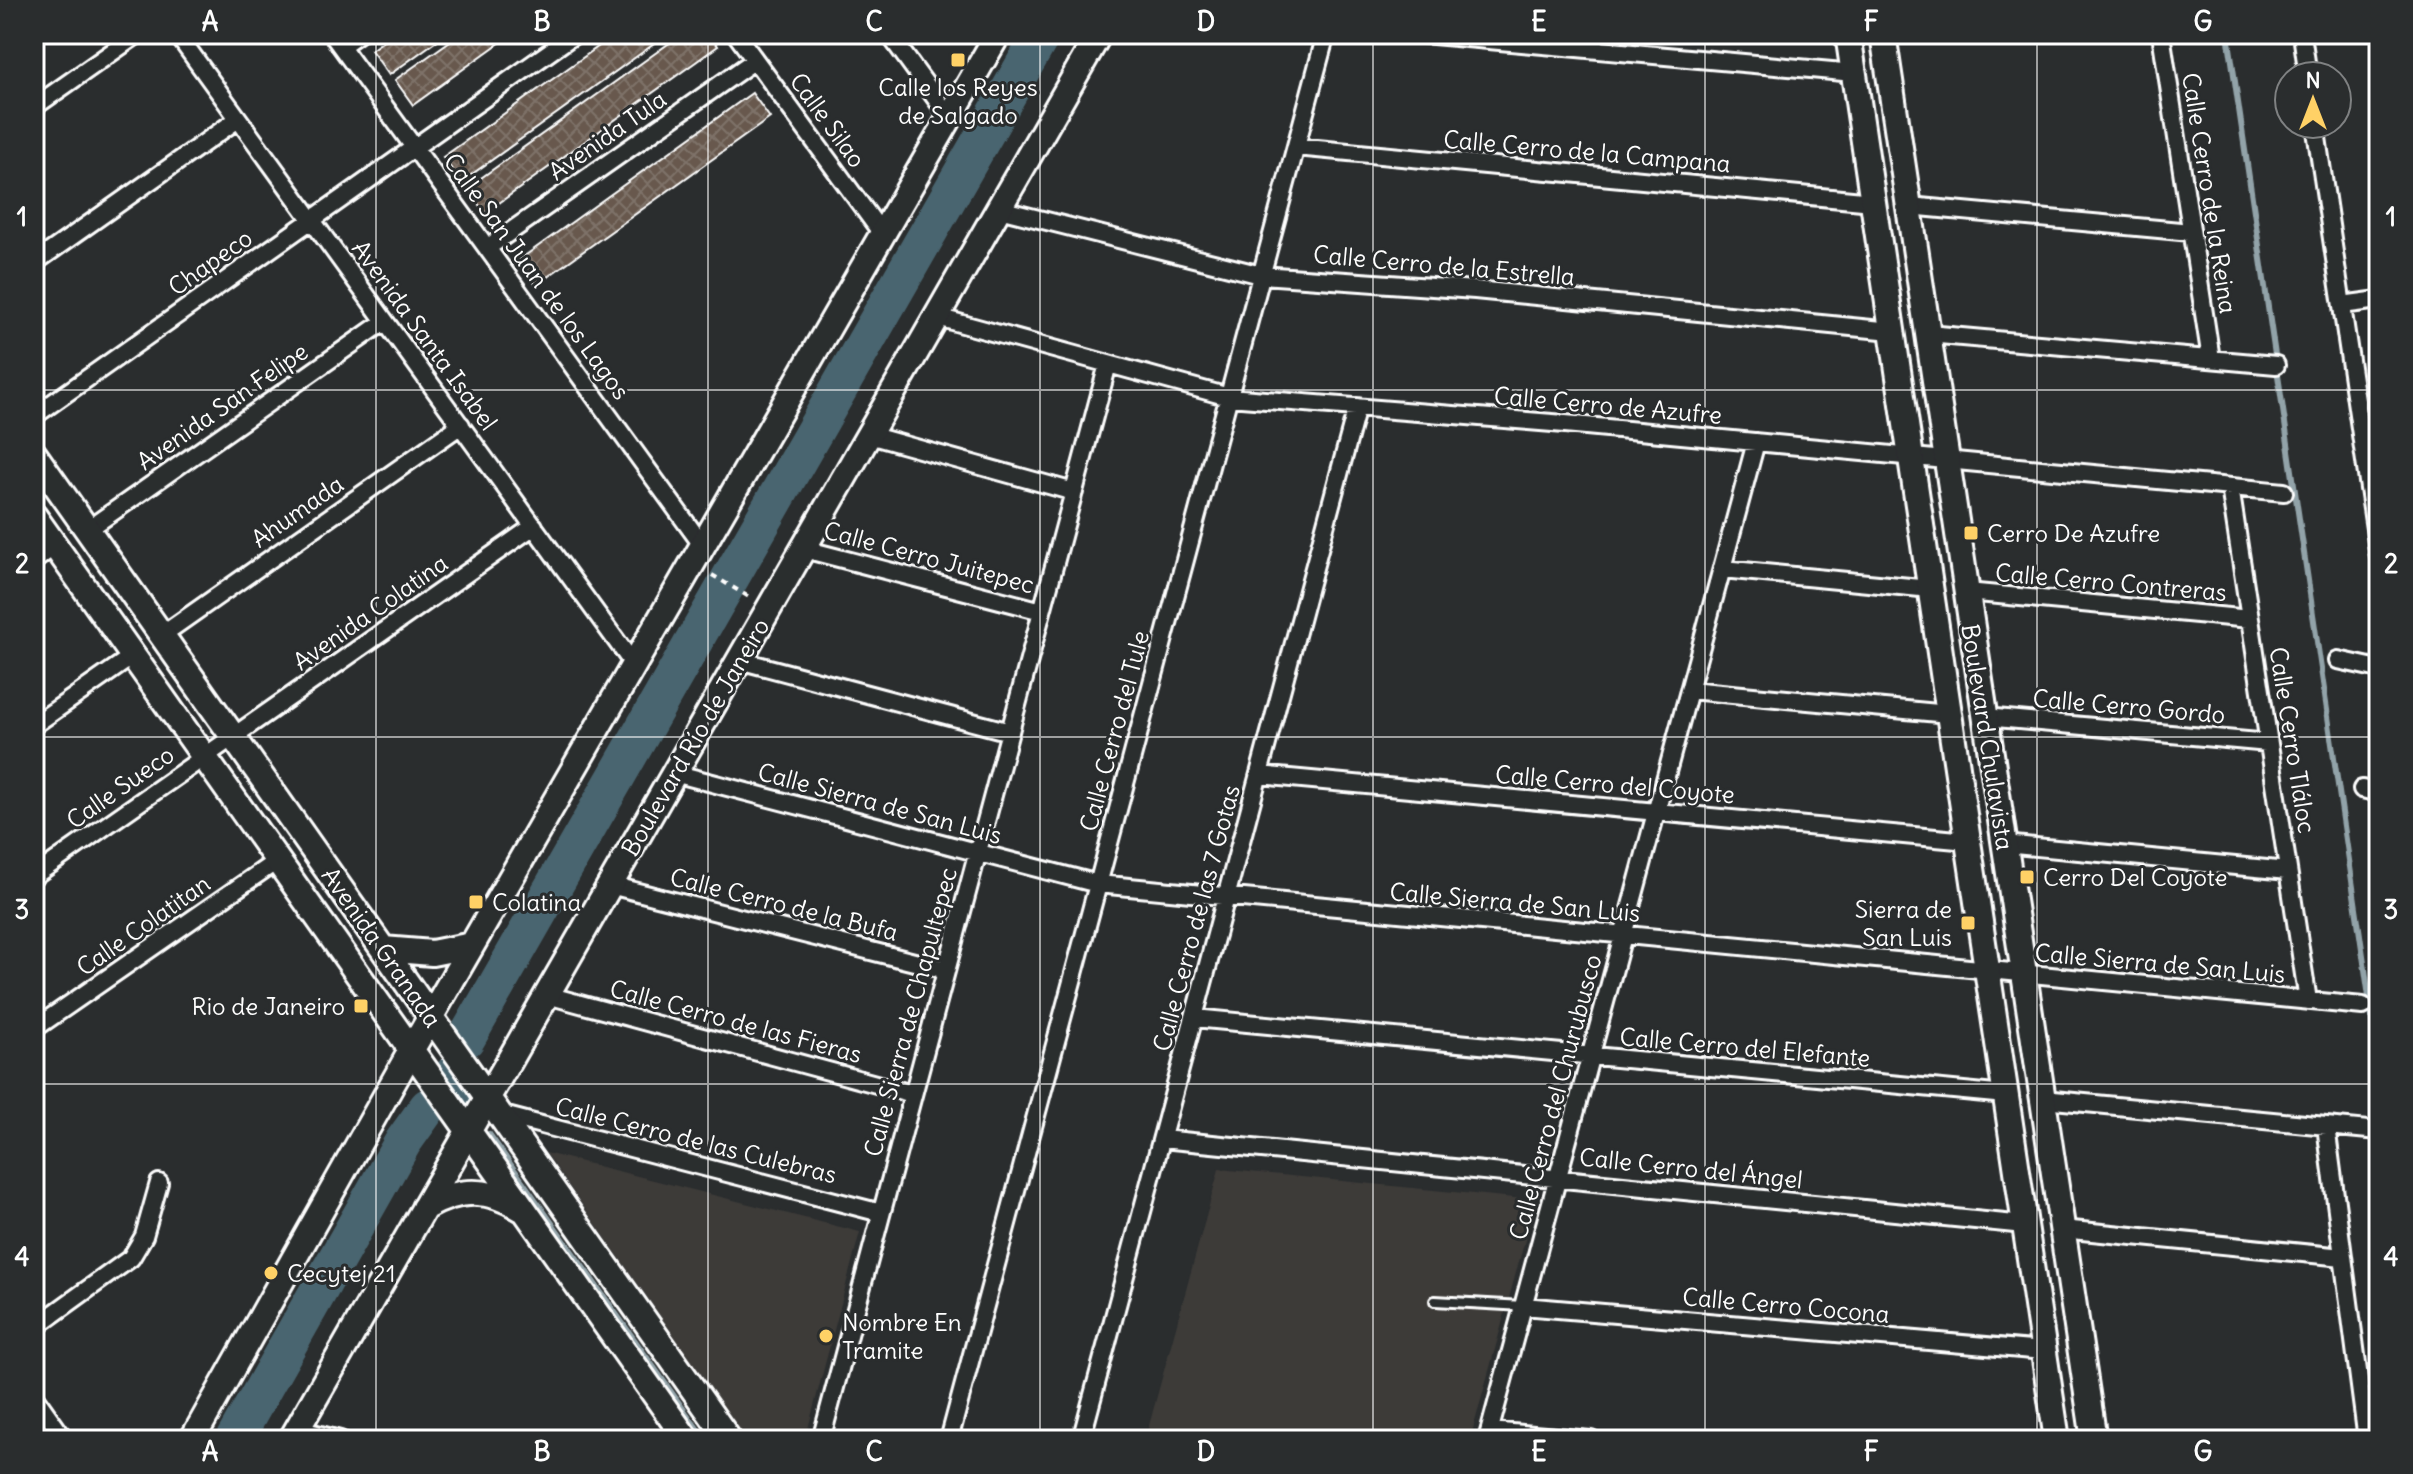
<svg xmlns="http://www.w3.org/2000/svg" width="2413" height="1474" font-family="Delius,sans-serif">
<defs>
<pattern id="building-cross-hatch" width="8" height="8" patternUnits="userSpaceOnUse" patternTransform="scale(2)"><rect width="8" height="8" fill="#67594e"/><path d="M0 0l8 8M0 8l8-8" fill="none" stroke="#7e7269"/></pattern>
</defs>
<rect width="100%" height="100%" fill="#2a2d2e"/>
<filter id="ink" filterUnits="userSpaceOnUse"><feTurbulence type="fractalNoise" baseFrequency=".0125" numOctaves="2"/><feDisplacementMap in="SourceGraphic" scale="16" xChannelSelector="R" yChannelSelector="G"/><feConvolveMatrix kernelMatrix="1 2 1 2 8 2 1 2 1" color-interpolation-filters="sRGB"/></filter>
<g filter="url(#ink)">
<path fill="#3c3a38" d="M546 1153 860 1232 805 1440H747Z
M1219 1169 1536 1200 1470 1440H1145Z"/>
<g fill="none" stroke-linecap="round" stroke-linejoin="round">
<path stroke="#92a3a9" stroke-width="6" d="M2228 34 2379 1065
M489 1134 705 1440"/>
<path stroke="#4a656f" stroke-width="38" d="M466 1039 1042 34
M447 1087 458 1088 453 1074
M234 1440 403 1142 428 1107"/>
</g>
<path fill="url(#building-cross-hatch)" stroke="#fff" stroke-width="2" d="M393 34H446L389 75 371 50Z
M460 34H512L413 105 395 80Z
M616 34H668L461 182 443 157Z
M682 34H709L718 46 485 213 467 188Z
M752 93 770 118 536 285 519 260Z"/>
<g fill="none" stroke-linecap="round" stroke-linejoin="round">
<defs>
<path id="lane" d="M1435 1301 1523 1306"/>
<path id="street" d="M177 34 634 665
M332 34 703 546
M736 34 883 235
M889 34 950 118
M1422 34 1854 73
M2161 34 2211 359
M2302 34 2308 76
M341 46 358 34
M34 107 138 34
M2315 124 2379 556
M1296 147 1873 202
M1909 206 2191 232
M999 209 1261 275 1475 290 1892 331
M487 248 755 60
M34 263 238 119
M2342 305 2379 300
M937 317 1229 397 1565 424 2284 492
M1928 334 2276 365
M34 416 575 34
M869 435 1074 492
M2230 487 2308 1001
M87 530 385 321
M804 549 1042 611
M34 561 54 546
M1722 569 1931 589
M1967 592 2250 619
M162 635 461 425
M739 660 1010 732
M2338 660 2379 669
M1689 690 1949 714
M1985 717 2269 743
M34 725 134 655
M674 773 1098 884 2363 1006
M1259 775 1968 841
M2362 789 2379 793
M2004 844 2288 871
M34 876 534 526
M610 885 946 970
M547 995 913 1094
M1194 1018 2006 1095
M34 1029 278 860
M2043 1099 2379 1131
M499 1114 881 1213
M2326 1126 2367 1440
M1162 1139 2025 1225
M2062 1229 2343 1257
M1523 1306 2044 1351
M34 1328 131 1258 144 1236 159 1183
M34 1396 65 1440
M297 1429 340 1440
M1490 1431 1591 1440
M821 1440 1108 364
M949 1440 1326 34
M1081 1440 1357 407
M1487 1440 1756 442"/>
<path id="secondary" d="M1848 34 2057 1440
M1883 34 2094 1440
M34 454 729 1440
M34 516 687 1440
M383 949 432 953 472 945
M424 1208C458 1188 489 1187 522 1209
M192 1440 412 1049 998 34
M291 1440 1099 34"/>
</defs>
<use href="#lane" stroke="#fff" stroke-width="14"/>
<use href="#street" stroke="#fff" stroke-width="22"/>
<use href="#secondary" stroke="#fff" stroke-width="30"/>
<path stroke="#fff" stroke-width="4" stroke-dasharray="6 6" stroke-linecap="butt" d="M712 575 749 597"/>
<use href="#lane" stroke="#2a2d2e" stroke-width="8"/>
<use href="#street" stroke="#2a2d2e" stroke-width="16"/>
<use href="#secondary" stroke="#2a2d2e" stroke-width="24"/>
</g>
</g>
<path fill="none" stroke="#fff" stroke-width="2" stroke-opacity="0.55" d="M376 34V1440M708 34V1440M1040 34V1440M1373 34V1440M1705 34V1440M2037 34V1440M34 390H2379M34 737H2379M34 1084H2379"/>
<g fill="#ffd166" stroke="#2a2d2e" stroke-width="3">
<rect x="950" y="52" width="16" height="16" rx="4"/>
<rect x="1963" y="525" width="16" height="16" rx="4"/>
<rect x="2019" y="869" width="16" height="16" rx="4"/>
<rect x="468" y="894" width="16" height="16" rx="4"/>
<rect x="1960" y="915" width="16" height="16" rx="4"/>
<rect x="353" y="998" width="16" height="16" rx="4"/>
<circle cx="271" cy="1273" r="8"/>
<circle cx="826" cy="1336" r="8"/>
</g>
<g text-anchor="middle" dominant-baseline="central" stroke-width="6" stroke-linejoin="round" paint-order="stroke">
<g font-size="24" fill="#fff" stroke="#2a2d2e" text-anchor="start">
<text x="958" y="87" text-anchor="middle">Calle los Reyes<tspan x="958" dy="28">de Salgado</tspan></text>
<text x="1987" y="533">Cerro De Azufre</text>
<text x="2043" y="877">Cerro Del Coyote</text>
<text x="492" y="902">Colatina</text>
<text x="1952" y="909" text-anchor="end">Sierra de<tspan x="1952" dy="28">San Luis</tspan></text>
<text x="345" y="1006" text-anchor="end">Rio de Janeiro</text>
<text x="287" y="1273">Cecytej 21</text>
<text x="842" y="1322">Nombre En<tspan x="842" dy="28">Tramite</tspan></text>
</g>
<g font-size="24" fill="#fff" stroke="#2a2d2e">
<text transform="translate(828 120) rotate(54)">Calle Silao</text>
<text transform="translate(607 135) rotate(-35)">Avenida Tula</text>
<text transform="translate(1587 151) rotate(5)">Calle Cerro de la Campana</text>
<text transform="translate(2210 193) rotate(81)">Calle Cerro de la Reina</text>
<text transform="translate(210 262) rotate(-35)">Chapeco</text>
<text transform="translate(1444 265) rotate(5)">Calle Cerro de la Estrella</text>
<text transform="translate(537 276) rotate(54)">Calle San Juan de los Lagos</text>
<text transform="translate(425 335) rotate(54)">Avenida Santa Isabel</text>
<text transform="translate(1608 405) rotate(5)">Calle Cerro de Azufre</text>
<text transform="translate(222 406) rotate(-35)">Avenida San Felipe</text>
<text transform="translate(297 511) rotate(-35)">Ahumada</text>
<text transform="translate(929 557) rotate(15)">Calle Cerro Juitepec</text>
<text transform="translate(2111 582) rotate(5)">Calle Cerro Contreras</text>
<text transform="translate(370 612) rotate(-35)">Avenida Colatina</text>
<text transform="translate(2129 706) rotate(5)">Calle Cerro Gordo</text>
<text transform="translate(1114 731) rotate(-75)">Calle Cerro del Tule</text>
<text transform="translate(695 737) rotate(-60)">Boulevard Río de Janeiro</text>
<text transform="translate(1988 737) rotate(81)">Boulevard Chulavista</text>
<text transform="translate(2293 740) rotate(81)">Calle Cerro Tláloc</text>
<text transform="translate(1615 784) rotate(5)">Calle Cerro del Coyote</text>
<text transform="translate(120 787) rotate(-35)">Calle Sueco</text>
<text transform="translate(880 803) rotate(15)">Calle Sierra de San Luis</text>
<text transform="translate(1515 902) rotate(5)">Calle Sierra de San Luis</text>
<text transform="translate(784 904) rotate(14)">Calle Cerro de la Bufa</text>
<text transform="translate(1196 918) rotate(-75)">Calle Cerro de las 7 Gotas</text>
<text transform="translate(143 925) rotate(-35)">Calle Colatitan</text>
<text transform="translate(382 947) rotate(55)">Avenida Granada</text>
<text transform="translate(2160 963) rotate(5)">Calle Sierra de San Luis</text>
<text transform="translate(910 1012) rotate(-75)">Calle Sierra de Chapultepec</text>
<text transform="translate(736 1021) rotate(15)">Calle Cerro de las Fieras</text>
<text transform="translate(1745 1047) rotate(5)">Calle Cerro del Elefante</text>
<text transform="translate(1555 1097) rotate(-75)">Calle Cerro del Churubusco</text>
<text transform="translate(696 1140) rotate(14)">Calle Cerro de las Culebras</text>
<text transform="translate(1691 1168) rotate(6)">Calle Cerro del Ángel</text>
<text transform="translate(1786 1305) rotate(5)">Calle Cerro Cocona</text>
</g>
</g>
<rect width="2413" height="1474" fill="none" stroke="#2a2d2e" stroke-width="88"/>
<g transform="translate(2313 100)"><circle r="38" fill="#2a2d2e" stroke="#7f8182" stroke-width="2"/>
<path d="M0-6L14 30L0 20L-14 30Z" fill="#ffd166"/>
<text y="-12" font-size="22" font-weight="bold" text-anchor="middle" fill="#ffffff">N</text>
</g>
<rect x="44" y="44" width="2325" height="1386" fill="none" stroke="#fff" stroke-width="3"/>
<g font-size="26" text-anchor="middle" font-weight="bold" fill="#fff">
<text x="210" y="31">A</text>
<text x="542" y="31">B</text>
<text x="874" y="31">C</text>
<text x="1206" y="31">D</text>
<text x="1539" y="31">E</text>
<text x="1871" y="31">F</text>
<text x="2203" y="31">G</text>
<text x="22" y="226">1</text>
<text x="2391" y="226">1</text>
<text x="22" y="573">2</text>
<text x="2391" y="573">2</text>
<text x="22" y="919">3</text>
<text x="2391" y="919">3</text>
<text x="22" y="1266">4</text>
<text x="2391" y="1266">4</text>
<text x="210" y="1461">A</text>
<text x="542" y="1461">B</text>
<text x="874" y="1461">C</text>
<text x="1206" y="1461">D</text>
<text x="1539" y="1461">E</text>
<text x="1871" y="1461">F</text>
<text x="2203" y="1461">G</text>
</g>
</svg>
